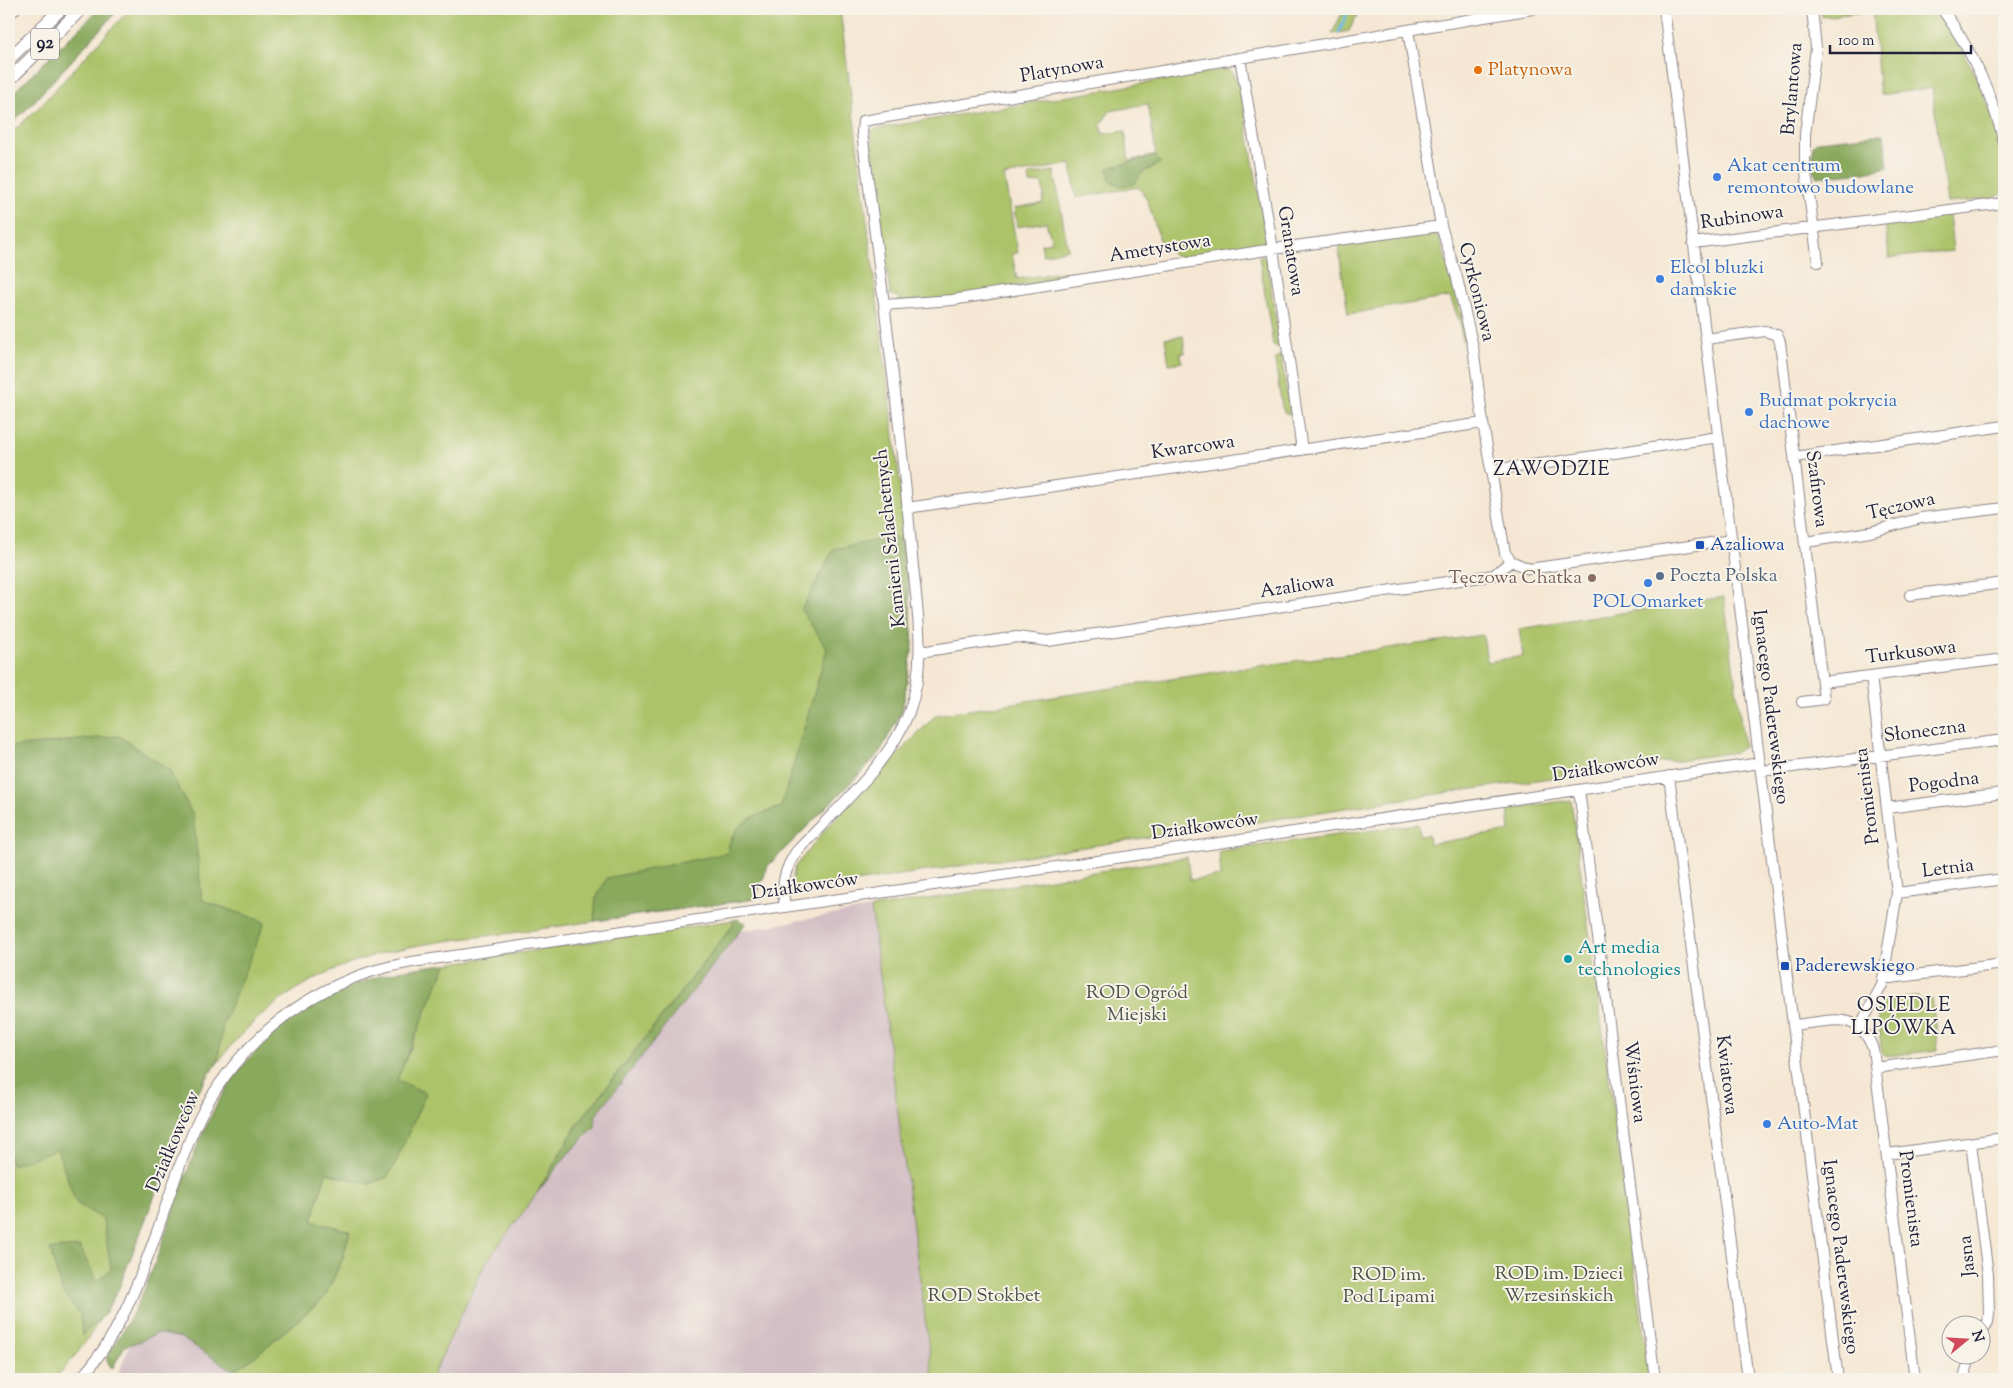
<svg xmlns="http://www.w3.org/2000/svg" width="2013" height="1388" font-family="'Sorts Mill Goudy',serif">
<rect width="100%" height="100%" fill="#f7f3e8"/>
<filter id="ink" filterUnits="userSpaceOnUse"><feTurbulence type="fractalNoise" baseFrequency=".02" numOctaves="2"/><feDisplacementMap in="SourceGraphic" scale="10" xChannelSelector="R" yChannelSelector="G"/><feConvolveMatrix kernelMatrix="1 2 1 2 8 2 1 2 1" color-interpolation-filters="sRGB"/></filter>
<filter id="wash" filterUnits="userSpaceOnUse"><feTurbulence type="fractalNoise" baseFrequency=".0096" numOctaves="4" result="noise"/><feDisplacementMap in="SourceGraphic" scale="20" xChannelSelector="R" yChannelSelector="G"/><feGaussianBlur stdDeviation="1.12" result="paint"/><feColorMatrix in="noise" values="0 0 0 0 0 0 0 0 0 0 0 0 0 0 0 0 0 1.4 0 .05"/><feComposite in="paint" operator="in"/></filter>
<g filter="url(#wash)">
<rect width="100%" height="100%" fill="#f5e7d3"/>
<path fill="#d2bec4" d="M871 908 933 1379H423L467 1271 733 932Z
M144 1310 252 1379H116Z"/>
<path fill="#acc369" stroke="#677252" fill-rule="evenodd" d="M130 9H840L900 482 913 645 902 711 878 755 768 866 755 899C679 909 602 920 526 931 483 937 438 940 396 950 294 972 221 1034 180 1129 143 1216 123 1311 54 1379H9V132L18 127 37 109Z
M1344 9H1360L1349 31 1332 34Z
M1821 9H1937C1974 67 2004 120 2004 190L2002 194 1990 199 1947 203 1932 88 1880 95 1872 11 1822 17Z
M1229 69 1239 84 1243 104 1266 236 1264 242 1257 246 1191 257 1174 256 1160 240 1147 199 1138 187 1076 198 1071 164 1004 176 1018 253 1012 254 1017 279 1064 272 1063 278 954 298 899 301 898 297 890 294 871 132 875 129ZM1148 104 1156 155 1129 161 1125 131 1103 134 1101 124 1110 111Z
M1054 171 1068 249 1043 255 1041 244 1052 242 1046 222 1017 227 1014 208 1043 203 1042 198 1044 197 1042 182 1030 184 1029 175Z
M1949 214 1953 251 1889 258 1885 222Z
M1429 232 1439 237 1465 327 1466 339 1462 341 1460 323 1450 297 1348 314 1338 244Z
M1263 256 1267 261 1280 348 1273 345 1259 257Z
M1183 336 1185 353H1181L1182 362 1169 364 1165 338Z
M1278 356H1281L1290 414 1285 413 1282 407 1275 361Z
M1724 597 1744 747 1736 752 1416 797 1244 824 1243 819 1190 827 1183 832 789 892 795 867 823 832 936 715 1223 671 1483 635 1487 662 1523 656 1519 629Z
M1571 800 1650 1379H933L871 908 1187 857 1190 880 1221 876 1219 851 1418 824 1420 836 1428 835 1429 844 1510 831 1508 809Z
M734 920 733 925 577 1125 537 1193 485 1264 431 1379H246L233 1370 248 1362 324 1298 343 1258 350 1231 312 1221 326 1173 370 1184 394 1166 398 1154 397 1080 446 964Z
M1918 997V1000L1932 999 1938 1050 1886 1056 1882 1055 1877 1010 1881 1001Z"/>
<path fill="#89a95d" stroke="#56664c" d="M99 9H119L29 107 9 126V97Z
M1884 134 1888 167 1865 172 1817 177 1813 171V145L1818 141Z
M1155 156 1160 163 1142 173 1134 184 1121 186 1110 181 1108 168Z
M892 537 905 541 913 645 902 711 878 755 768 866 755 899 594 921 596 898 607 878 727 853C733 821 753 816 781 807L827 649 801 610 834 549Z
M119 736 169 770 193 815 202 900 265 922 223 1024 218 1061 207 1075 181 1128 119 1288 104 1315 82 1336 80 1314 62 1292 50 1249 80 1247 97 1282 111 1269 103 1219 76 1203 57 1149 13 1165 9 1162V747Z
M737 919 746 923 735 937 596 1115 595 1127 567 1155 537 1193 577 1125 733 925 734 920Z
M446 964 397 1080 426 1093 394 1166 387 1177 370 1184 326 1173 312 1221 350 1231 343 1258 324 1298 248 1362 233 1370 181 1338 157 1333 141 1341 125 1346 112 1369 106 1359C116 1341 129 1322 138 1303 155 1269 166 1229 179 1193 192 1159 205 1123 224 1092 255 1041 311 999 368 980 393 971 419 967 446 964Z"/>
<g fill="none" stroke-linecap="round" stroke-linejoin="round">
<path stroke="#66bae2" stroke-width="3" d="M1339 32 1349 9"/>
</g>
</g>
<g filter="url(#ink)">
<g fill="none" stroke-linecap="round" stroke-linejoin="round">
<defs>
<path id="minor" d="M1664 9 1838 1379
M1812 9 1816 48 1805 134V164L1818 262
M1942 9C1971 49 1992 94 2004 142
M9 15 15 9
M1408 30 1441 226 1457 278 1473 347 1483 423 1505 553 1511 561 1529 569 1732 540
M1240 58 1273 249 1302 450
M1693 243 2004 203
M884 305 952 300 1273 249 1441 226
M1706 339 1765 331 1777 335 1780 342 1824 699 1802 702
M1795 457 2004 426
M1490 470 1556 462 1718 437
M907 508 1483 423
M1806 542 1870 532 1921 518 2004 508
M1910 595 2004 583
M920 652 1017 637 1048 641 1494 575 1511 561
M1822 682 2004 659
M1761 771 2004 740
M1669 776 1748 1379
M1579 790 1655 1379
M1887 808 2004 793
M1897 893 2004 879
M785 907C781 885 784 870 796 852 834 811 889 765 909 712 929 659 915 600 911 545 899 407 879 269 862 132L863 121 1533 9
M1884 976 1890 978 2004 964
M1793 1025C1829 1022 1858 1008 1873 1049L1915 1379
M1860 1026 1882 985 1897 893 1871 676
M1876 1068 2004 1050
M1971 1143 1988 1275 1989 1314 1988 1322 1980 1335
M1887 1154 2004 1138
M80 1379C120 1336 138 1283 158 1229 171 1192 182 1154 199 1119 234 1049 296 996 370 972 401 962 435 959 467 954L1760 763
M1964 1379 1970 1356"/>
<path id="major" d="M9 59 61 9
M9 80 81 9"/>
</defs>
<use href="#minor" stroke="#8c8487" stroke-width="12"/>
<use href="#major" stroke="#8c8487" stroke-width="14"/>
<use href="#minor" stroke="#fff" stroke-width="10"/>
<use href="#major" stroke="#fff" stroke-width="12"/>
</g>
</g>
<circle fill="#e8710a" stroke="#f7f3e8" stroke-width="2" cx="1478" cy="70" r="5"/>
<g fill="#3f7fe0" stroke="#f7f3e8" stroke-width="2">
<circle cx="1717" cy="177" r="5"/>
<circle cx="1660" cy="279" r="5"/>
<circle cx="1749" cy="412" r="5"/>
<circle cx="1648" cy="583" r="5"/>
<circle cx="1767" cy="1124" r="5"/>
</g>
<g fill="#1a4fb4" stroke="#f7f3e8" stroke-width="2">
<rect x="1695" y="540" width="10" height="10" rx="2.5"/>
<rect x="1780" y="961" width="10" height="10" rx="2.5"/>
</g>
<circle fill="#5c6f8a" stroke="#f7f3e8" stroke-width="2" cx="1660" cy="576" r="5"/>
<circle fill="#8d6e63" stroke="#f7f3e8" stroke-width="2" cx="1592" cy="578" r="5"/>
<circle fill="#0f9aa8" stroke="#f7f3e8" stroke-width="2" cx="1568" cy="959" r="5"/>
<g text-anchor="middle" dominant-baseline="central" stroke-width="4" stroke-linejoin="round" paint-order="stroke">
<rect fill="#f7f3e8" stroke="#62616f" stroke-width="1" x="31" y="28.5" width="28" height="31" rx="4"/>
<g font-size="18" font-weight="bold" fill="#22223b">
<text x="45" y="44">92</text>
</g>
<g font-size="19" fill="#22223b" stroke="#f7f3e8">
<text transform="translate(1062 70) rotate(-10)">Platynowa</text>
<text transform="translate(1793 89) rotate(-85)">Brylantowa</text>
<text transform="translate(1742 218) rotate(-8)">Rubinowa</text>
<text transform="translate(1160 249) rotate(-9)">Ametystowa</text>
<text transform="translate(1290 251) rotate(81)">Granatowa</text>
<text transform="translate(1476 292) rotate(76)">Cyrkoniowa</text>
<text transform="translate(1193 448) rotate(-8)">Kwarcowa</text>
<text transform="translate(1816 489) rotate(83)">Szafirowa</text>
<text transform="translate(1901 507) rotate(-13)">Tęczowa</text>
<text transform="translate(891 538) rotate(-96)">Kamieni Szlachetnych</text>
<text transform="translate(1297 587) rotate(-9)">Azaliowa</text>
<text transform="translate(1911 653) rotate(-7)">Turkusowa</text>
<text transform="translate(1770 707) rotate(83)">Ignacego Paderewskiego</text>
<text transform="translate(1925 732) rotate(-7)">Słoneczna</text>
<text transform="translate(1606 768) rotate(-9)">Działkowców</text>
<text transform="translate(1944 783) rotate(-7)">Pogodna</text>
<text transform="translate(1868 796) rotate(-97)">Promienista</text>
<text transform="translate(1205 827) rotate(-8)">Działkowców</text>
<text transform="translate(1948 869) rotate(-7)">Letnia</text>
<text transform="translate(805 887) rotate(-8)">Działkowców</text>
<text transform="translate(1726 1075) rotate(83)">Kwiatowa</text>
<text transform="translate(1634 1082) rotate(83)">Wiśniowa</text>
<text transform="translate(174 1142) rotate(-67)">Działkowców</text>
<text transform="translate(1910 1199) rotate(83)">Promienista</text>
<text transform="translate(1968 1256) rotate(-96)">Jasna</text>
<text transform="translate(1840 1257) rotate(83)">Ignacego Paderewskiego</text>
</g>
<g font-size="19" fill="#c56008" stroke="#f7f3e8" text-anchor="start">
<text x="1488" y="70">Platynowa</text>
</g>
<g font-size="19" fill="#366cbe" stroke="#f7f3e8" text-anchor="start">
<text x="1727" y="166">Akat centrum<tspan x="1727" dy="22">remontowo budowlane</tspan></text>
<text x="1670" y="268">Elcol bluzki<tspan x="1670" dy="22">damskie</tspan></text>
<text x="1759" y="401">Budmat pokrycia<tspan x="1759" dy="22">dachowe</tspan></text>
<text x="1648" y="602" text-anchor="middle">POLOmarket</text>
<text x="1777" y="1124">Auto-Mat</text>
</g>
<g font-size="19" fill="#164399" stroke="#f7f3e8" text-anchor="start">
<text x="1710" y="545">Azaliowa</text>
<text x="1795" y="966">Paderewskiego</text>
</g>
<g font-size="19" fill="#4e5e75" stroke="#f7f3e8" text-anchor="start">
<text x="1670" y="576">Poczta Polska</text>
</g>
<g font-size="19" fill="#785e54" stroke="#f7f3e8" text-anchor="end">
<text x="1582" y="578">Tęczowa Chatka</text>
</g>
<g font-size="19" fill="#0d838f" stroke="#f7f3e8" text-anchor="start">
<text x="1578" y="948">Art media<tspan x="1578" dy="22">technologies</tspan></text>
</g>
<g font-size="19" fill="#4b5249" stroke="#f7f3e8">
<text x="1137" y="993">ROD Ogród<tspan x="1137" dy="22">Miejski</tspan></text>
<text x="1559" y="1274">ROD im. Dzieci<tspan x="1559" dy="22">Wrzesińskich</tspan></text>
<text x="1389" y="1275">ROD im.<tspan x="1389" dy="22">Pod Lipami</tspan></text>
<text x="984" y="1296">ROD Stokbet</text>
</g>
<g font-size="20" letter-spacing="1" fill="#22223b" stroke="#f7f3e8">
<text x="1552" y="470">ZAWODZIE</text>
<text x="1904" y="1006">OSIEDLE<tspan x="1904" dy="23">LIPÓWKA</tspan></text>
</g>
</g>
<rect width="2013" height="1388" fill="none" stroke="#f7f3e8" stroke-width="30"/>
<g transform="translate(1966 1340) rotate(72)"><circle r="24" fill="#f7f3e8" stroke="#a29fa3"/>
<path d="M0-4L9 19L0 12L-9 19Z" fill="#d1495b"/>
<text y="-8" font-size="14" font-weight="bold" text-anchor="middle" fill="#22223b">N</text>
</g>
<path d="M1830 45v8h141v-8" fill="none" stroke="#22223b" stroke-width="2.5"/>
<text x="1838" y="45" font-size="15" fill="#22223b" stroke="#f7f3e8" stroke-width="4" paint-order="stroke">100 m</text>
</svg>
